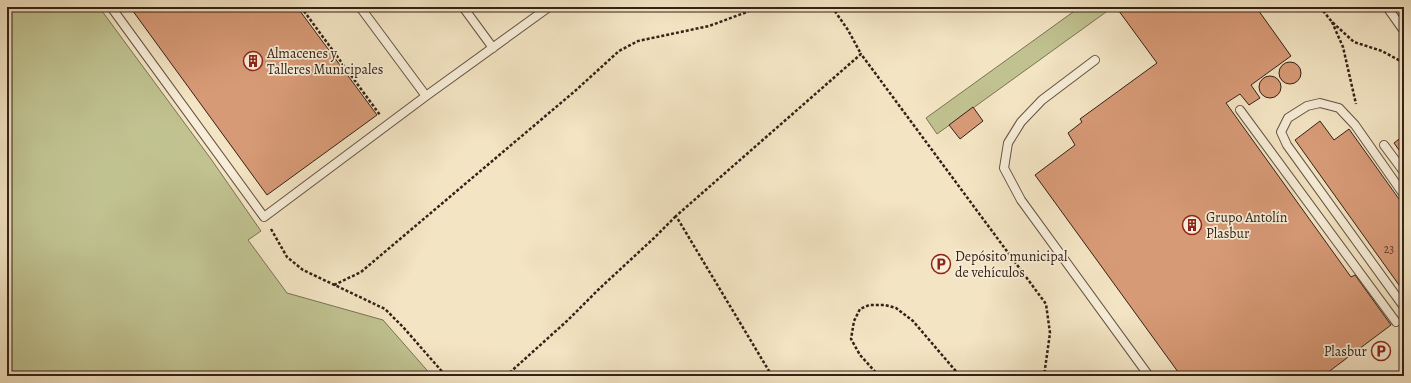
<svg xmlns="http://www.w3.org/2000/svg" width="1411" height="383" font-family="Alegreya,serif">
<rect width="100%" height="100%" fill="#f3e4c3"/>
<filter id="stains"><feTurbulence type="fractalNoise" baseFrequency=".005" numOctaves="4"/><feColorMatrix values="0 0 0 0 .2 0 0 0 0 .09 0 0 0 0 .02 0 0 0 .5 -.17"/></filter>
<radialGradient id="worn" r=".72"><stop offset=".6" stop-color="#630" stop-opacity="0"/><stop offset="1" stop-color="#630" stop-opacity=".3"/></radialGradient>
<path fill="#c0c290" stroke="#7a7254" d="M7 7H99L211 159 261 231 248 240 287 293 383 320 432 376H7Z
M1080 7H1113L937 134 926 118Z"/>
<path fill="#d79a76" stroke="#352117" d="M130 7H297L377 115 267 195Z
M1116 7H1256L1291 56 1251 85 1260 98 1249 105 1240 94 1226 103 1351 277 1355 275 1391 325 1323 376H1181L1035 175 1075 145 1068 133 1082 122 1080 119 1157 63Z
M1279 73a11 11 0 1 1 22 0a11 11 0 1 1-22 0Z
M1259 87a11 11 0 1 1 22 0a11 11 0 1 1-22 0Z
M973 107 983 121 960 139 949 125Z
M1320 121 1334 140 1349 129 1404 206V292L1295 140Z
M1404 135V157L1394 143Z"/>
<g fill="none" stroke-linecap="round" stroke-linejoin="round">
<defs>
<path id="lane" d="M111 7 264 217 426 96 549 7
M360 7 426 96
M463 7 493 48
M1387 7 1404 31
M1095 60 1042 100 1021 122 1008 143 1004 168 1021 200 1149 376
M1240 110 1396 322
M1384 145 1404 172
M1404 195 1355 125 1339 108 1320 103 1307 106 1288 118 1281 132 1287 145 1404 307"/>
</defs>
<use href="#lane" stroke="#645242" stroke-width="10"/>
<path stroke="#352117" stroke-width="2.5" stroke-dasharray="3 2" stroke-linecap="butt" d="M301 7 380 115
M832 7 848 30 861 54
M1320 7 1332 22 1354 42 1382 51 1404 63
M1332 22 1343 47 1356 104
M271 229 287 257 303 270 385 309 403 327 446 376
M334 285 361 272 575 91 619 51 638 41 709 26 747 12 755 7
M506 376 568 320 599 289 654 238 676 216
M772 376 676 216 861 54 1046 304 1050 333 1044 376
M879 376 860 355 851 339 854 321 860 309 869 305H885L896 308 913 321 960 376"/>
<use href="#lane" stroke="#f7edd8" stroke-width="8"/>
</g>
<defs>
<symbol id="building-ring" viewBox="-11 -11 22 22"><circle r="9.5" fill="#f7edd8" stroke="#8f2418" stroke-width="1.5"/><path d="M-4-6H4V6H1V3H-1V6H-4ZM-2.5-4.3h1.7v1.8h-1.7ZM.8-4.3h1.7v1.8H.8ZM-2.5-1h1.7V.8h-1.7ZM.8-1h1.7V.8H.8Z" fill="#8f2418"/></symbol>
<symbol id="parking-ring" viewBox="-11 -11 22 22"><circle r="9.5" fill="#f7edd8" stroke="#8f2418" stroke-width="1.5"/><path d="M-3.5-5.5H1a3.5 3.5 0 0 1 0 7H-1V5.5H-3.5ZM-1-3.4V-.6H.8a1.4 1.4 0 0 0 0-2.8Z" fill="#8f2418"/></symbol>
</defs>
<g fill-rule="evenodd">
<use href="#building-ring" x="242" y="50" width="22" height="22"/>
<use href="#building-ring" x="1181" y="214" width="22" height="22"/>
<use href="#parking-ring" x="930" y="253" width="22" height="22"/>
<use href="#parking-ring" x="1370" y="340" width="22" height="22"/>
</g>
<g text-anchor="middle" dominant-baseline="central" stroke-width="3.5" stroke-linejoin="round" paint-order="stroke">
<g font-size="12" fill="#5e3f2f">
<text x="1389" y="249">23</text>
</g>
<g font-size="14" fill="#352117" stroke="#f7edd8" text-anchor="start">
<text x="267" y="53">Almacenes y<tspan x="267" dy="16">Talleres Municipales</tspan></text>
<text x="1206" y="217">Grupo Antolín<tspan x="1206" dy="16">Plasbur</tspan></text>
<text x="955" y="256">Depósito municipal<tspan x="955" dy="16">de vehículos</tspan></text>
<text x="1367" y="351" text-anchor="end">Plasbur</text>
</g>
</g>
<rect width="1411" height="383" fill="none" stroke="#f3e4c3" stroke-width="24"/>
<rect x="8" y="8" width="1395" height="367" fill="none" stroke="#352117" stroke-width="2"/>
<rect x="12" y="12" width="1387" height="359" fill="none" stroke="#352117"/>
<rect width="100%" height="100%" filter="url(#stains)"/>
<rect width="100%" height="100%" fill="url(#worn)"/>
</svg>
